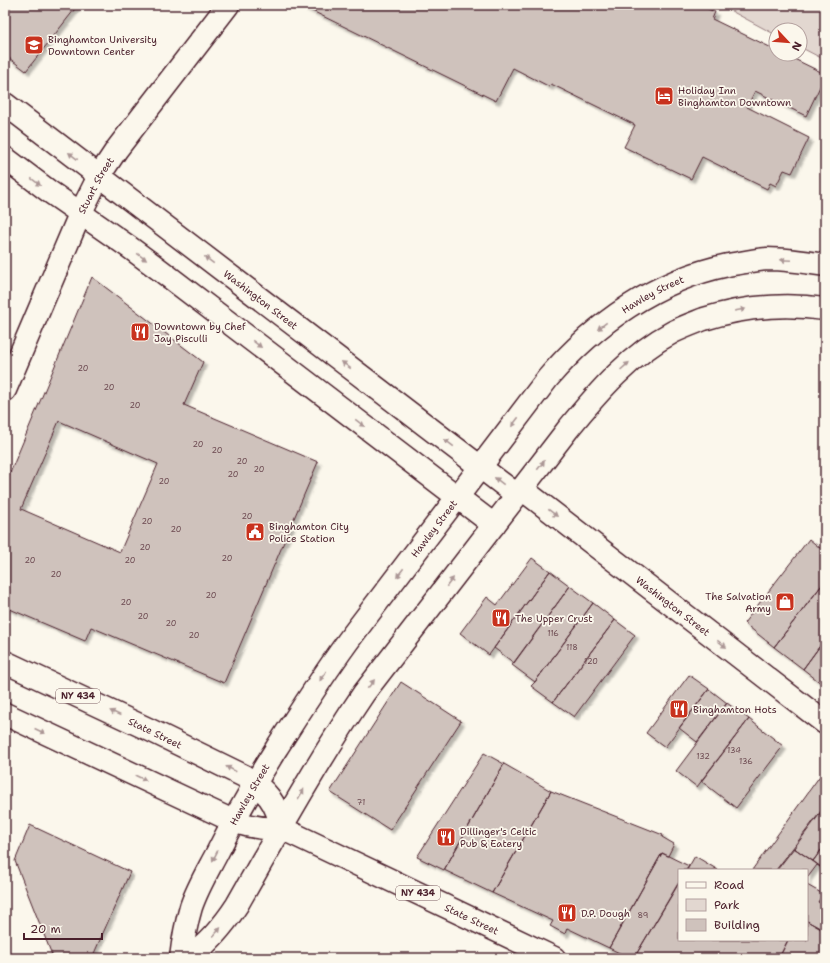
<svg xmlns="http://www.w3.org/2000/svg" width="830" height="963" font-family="'Shantell Sans',sans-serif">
<defs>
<filter id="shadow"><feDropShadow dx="3.5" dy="3.5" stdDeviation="1" flood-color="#0004"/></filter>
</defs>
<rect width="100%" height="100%" fill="#fbf7ec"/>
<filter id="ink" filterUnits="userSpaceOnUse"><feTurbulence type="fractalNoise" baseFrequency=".025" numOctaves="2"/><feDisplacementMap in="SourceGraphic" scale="8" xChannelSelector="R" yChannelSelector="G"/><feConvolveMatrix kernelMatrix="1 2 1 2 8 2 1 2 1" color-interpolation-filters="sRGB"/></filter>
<g filter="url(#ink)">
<path fill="#e2d7d0" stroke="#967b7e" d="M720 5H825V60L800 47V30H776V35Z"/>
<path fill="#cfc2bc" stroke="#4a1f2b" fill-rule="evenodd" filter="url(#shadow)" d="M5 5H78L26 71 5 55Z
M300 5H699L715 12 712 19 776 50V54H784L825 74V76L806 116 755 91 747 107 809 138 792 173 784 170 776 186 770 183 767 189 702 157 691 179 624 147 635 125 551 84 550 87 513 68 496 101Z
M92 277 203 362 184 405 318 462 224 683 91 627 85 641 5 607V485ZM59 421 158 464 120 552 21 509Z
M809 539 825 552V581L774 647 744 623Z
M532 558 550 571 489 655 460 633 487 597 497 605Z
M550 571 570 586 514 663 494 648Z
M825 581V639L803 669 774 647Z
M570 586 593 603 535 682 512 665Z
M593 603 615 620 553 702 531 686 535 682Z
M615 620 635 635 574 717 553 702Z
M825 639V679L822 684 803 669Z
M689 675 709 689 665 747 646 733Z
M401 682 461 721 390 830 330 792Z
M709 689 727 703 697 742 679 728Z
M727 703 749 719 697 787 676 771Z
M749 719 783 746 736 808 701 781Z
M484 753 504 764 444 870 417 857Z
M504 764 551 791 492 893 444 870Z
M822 773 825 775V806L776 870H752Z
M551 791 663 835 662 837 674 844 668 856 662 853 609 948 567 928 565 934 550 926 553 921 492 893Z
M825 807V845L813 861 794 848Z
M30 825 130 872 92 958H58L52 955 15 861Z
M825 845V870L813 861Z
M794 848 825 870V931L807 921V870H777Z
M662 853 689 866 686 870H679V882L634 958H630L609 948Z
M695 856 718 870H687Z
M817 865 825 870V905L818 902 823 894 807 885V877H808Z
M679 883V940H788L779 958H634Z
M807 921 825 931V958H779L788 940H807Z"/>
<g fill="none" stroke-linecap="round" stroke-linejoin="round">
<defs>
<g id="minor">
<path id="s1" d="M5 104 517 495"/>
<path d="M5 158 50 192 129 247 160 270 494 525"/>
<path id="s2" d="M5 390 80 214 99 176 117 149 228 5"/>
<path id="s3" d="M522 489 825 723"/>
<path id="s4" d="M181 958C183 941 186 924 191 907 197 889 207 872 216 855 234 819 254 784 276 749 301 710 326 670 354 633L548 378C595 323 656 280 728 265 741 263 754 260 767 259 787 259 806 262 825 265"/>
<path d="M188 958C208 944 224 925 237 905 278 833 318 761 364 693L568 429C598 392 631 354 673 332 683 327 694 323 704 319 743 307 784 303 825 309"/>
</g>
<g id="major">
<path id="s5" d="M5 662 150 730 244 776C266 790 277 802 281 828"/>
<path id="s6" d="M5 714 233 821C249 827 265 829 281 828L554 958"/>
</g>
</defs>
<use href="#minor" stroke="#4a1f2b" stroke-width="25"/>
<use href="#major" stroke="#4a1f2b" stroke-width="25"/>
<use href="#minor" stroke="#fbf7ec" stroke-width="22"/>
<use href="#major" stroke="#fbf7ec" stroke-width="22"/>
</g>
<defs><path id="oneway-solid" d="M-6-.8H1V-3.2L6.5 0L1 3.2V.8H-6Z"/></defs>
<g fill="#ab9695">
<use href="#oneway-solid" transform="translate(73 156) rotate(-143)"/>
<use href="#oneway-solid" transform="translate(36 182) rotate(37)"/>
<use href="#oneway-solid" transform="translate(142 257) rotate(36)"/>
<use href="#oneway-solid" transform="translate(209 260) rotate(-143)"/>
<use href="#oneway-solid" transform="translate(786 260) rotate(-177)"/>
<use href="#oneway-solid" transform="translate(740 310) rotate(-10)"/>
<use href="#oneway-solid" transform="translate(602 326) rotate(142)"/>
<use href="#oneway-solid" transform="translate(257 344) rotate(37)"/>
<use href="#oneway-solid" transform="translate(346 365) rotate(-143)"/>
<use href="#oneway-solid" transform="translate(625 366) rotate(-42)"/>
<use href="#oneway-solid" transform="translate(515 422) rotate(127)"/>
<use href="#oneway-solid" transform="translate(360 423) rotate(37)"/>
<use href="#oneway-solid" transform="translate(449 443) rotate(-143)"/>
<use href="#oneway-solid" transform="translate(541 465) rotate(-52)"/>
<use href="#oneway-solid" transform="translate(499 481) rotate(-142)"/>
<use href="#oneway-solid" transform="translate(553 513) rotate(38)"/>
<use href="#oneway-solid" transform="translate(400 573) rotate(127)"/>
<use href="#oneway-solid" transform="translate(450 582) rotate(-52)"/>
<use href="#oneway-solid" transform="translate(722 644) rotate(38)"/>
<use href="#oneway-solid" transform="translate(323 676) rotate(124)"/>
<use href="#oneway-solid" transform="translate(371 684) rotate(-52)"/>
<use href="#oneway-solid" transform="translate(115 713) rotate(-155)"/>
<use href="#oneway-solid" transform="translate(40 731) rotate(25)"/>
<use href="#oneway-solid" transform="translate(231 769) rotate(-153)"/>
<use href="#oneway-solid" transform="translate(141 778) rotate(25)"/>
<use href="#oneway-solid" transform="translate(301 794) rotate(-60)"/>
<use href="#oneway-solid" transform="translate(215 856) rotate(117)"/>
<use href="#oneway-solid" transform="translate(217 932) rotate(-49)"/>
</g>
</g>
<defs>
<symbol id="university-square" viewBox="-11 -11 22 22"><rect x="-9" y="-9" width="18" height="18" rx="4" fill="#c8321e" stroke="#fbf7ec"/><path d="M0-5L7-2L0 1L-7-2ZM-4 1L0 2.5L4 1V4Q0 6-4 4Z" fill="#fff"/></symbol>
<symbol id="hotel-square" viewBox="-11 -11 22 22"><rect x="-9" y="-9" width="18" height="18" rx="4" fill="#c8321e" stroke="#fbf7ec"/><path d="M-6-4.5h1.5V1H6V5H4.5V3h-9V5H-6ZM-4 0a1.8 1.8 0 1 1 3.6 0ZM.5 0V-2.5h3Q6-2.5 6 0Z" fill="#fff"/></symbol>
<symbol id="restaurant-square" viewBox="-11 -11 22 22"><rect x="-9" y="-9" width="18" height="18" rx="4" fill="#c8321e" stroke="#fbf7ec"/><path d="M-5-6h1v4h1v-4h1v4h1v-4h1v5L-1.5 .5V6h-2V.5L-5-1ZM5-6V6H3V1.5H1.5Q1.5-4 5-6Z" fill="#fff"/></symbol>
<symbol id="civic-square" viewBox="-11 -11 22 22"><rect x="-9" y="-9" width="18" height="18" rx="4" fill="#c8321e" stroke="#fbf7ec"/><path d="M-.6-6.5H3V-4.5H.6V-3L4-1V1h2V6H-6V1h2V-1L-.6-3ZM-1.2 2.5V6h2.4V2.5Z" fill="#fff"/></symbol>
<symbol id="shop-square" viewBox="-11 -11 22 22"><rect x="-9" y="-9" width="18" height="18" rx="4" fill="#c8321e" stroke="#fbf7ec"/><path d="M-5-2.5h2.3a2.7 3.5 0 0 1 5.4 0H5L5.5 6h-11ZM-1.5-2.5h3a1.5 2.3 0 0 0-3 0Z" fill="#fff"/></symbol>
</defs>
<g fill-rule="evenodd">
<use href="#university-square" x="23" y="34" width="22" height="22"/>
<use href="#hotel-square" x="653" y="85" width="22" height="22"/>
<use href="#restaurant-square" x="129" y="321" width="22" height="22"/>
<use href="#civic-square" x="244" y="521" width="22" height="22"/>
<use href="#shop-square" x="774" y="591" width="22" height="22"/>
<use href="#restaurant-square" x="490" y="607" width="22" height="22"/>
<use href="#restaurant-square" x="668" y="698" width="22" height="22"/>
<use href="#restaurant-square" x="435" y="826" width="22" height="22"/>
<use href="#restaurant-square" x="556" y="902" width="22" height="22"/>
</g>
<g text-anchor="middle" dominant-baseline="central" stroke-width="3.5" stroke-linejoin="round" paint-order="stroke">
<g font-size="8" fill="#6b484f">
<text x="83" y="368">20</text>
<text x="109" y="387">20</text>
<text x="135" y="405">20</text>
<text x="198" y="444">20</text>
<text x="217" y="450">20</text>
<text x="242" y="461">20</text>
<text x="259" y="469">20</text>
<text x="233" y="474">20</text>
<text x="164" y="481">20</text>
<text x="247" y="516">20</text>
<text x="147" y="521">20</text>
<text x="176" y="529">20</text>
<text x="145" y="547">20</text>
<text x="227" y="558">20</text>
<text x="30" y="560">20</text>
<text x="130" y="560">20</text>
<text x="56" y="574">20</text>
<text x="211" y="595">20</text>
<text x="126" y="602">20</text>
<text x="143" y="616">20</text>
<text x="171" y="623">20</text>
<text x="553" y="633">116</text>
<text x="194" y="635">20</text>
<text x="572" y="647">118</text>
<text x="591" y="661">120</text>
<text x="734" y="750">134</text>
<text x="703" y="756">132</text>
<text x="746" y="761">136</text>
<text x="361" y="802">71</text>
<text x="643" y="915">89</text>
</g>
<g fill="#fbf7ec" stroke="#7f6065" stroke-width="1">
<rect x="56" y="689" width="44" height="14" rx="3"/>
<rect x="396" y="886" width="44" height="14" rx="3"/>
</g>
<g font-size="9" font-weight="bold" fill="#4a1f2b">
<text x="78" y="696">NY 434</text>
<text x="418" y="893">NY 434</text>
</g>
<g font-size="10" fill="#4a1f2b" stroke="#fbf7ec" text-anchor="start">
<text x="48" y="39">Binghamton University<tspan x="48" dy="12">Downtown Center</tspan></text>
<text x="678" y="90">Holiday Inn<tspan x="678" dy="12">Binghamton Downtown</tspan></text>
<text x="154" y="326">Downtown by Chef<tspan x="154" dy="12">Jay Pisculli</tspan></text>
<text x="269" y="526">Binghamton City<tspan x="269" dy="12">Police Station</tspan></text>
<text x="771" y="596" text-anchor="end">The Salvation<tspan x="771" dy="12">Army</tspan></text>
<text x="515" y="618">The Upper Crust</text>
<text x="693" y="709">Binghamton Hots</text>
<text x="460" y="831">Dillinger's Celtic<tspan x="460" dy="12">Pub &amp; Eatery</tspan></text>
<text x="581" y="913">D.P. Dough</text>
</g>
<g font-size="10" fill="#4a1f2b" stroke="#fbf7ec">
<text stroke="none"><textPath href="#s2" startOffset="224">Stuart Street</textPath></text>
<text stroke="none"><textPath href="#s4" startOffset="827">Hawley Street</textPath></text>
<text stroke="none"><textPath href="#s1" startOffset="322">Washington Street</textPath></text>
<text stroke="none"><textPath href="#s4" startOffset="503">Hawley Street</textPath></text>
<text stroke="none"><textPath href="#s3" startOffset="191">Washington Street</textPath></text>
<text stroke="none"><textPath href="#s5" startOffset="166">State Street</textPath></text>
<text stroke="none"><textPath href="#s4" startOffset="179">Hawley Street</textPath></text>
<text stroke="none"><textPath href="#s6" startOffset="512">State Street</textPath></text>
</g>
</g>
<rect width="830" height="963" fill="none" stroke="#fbf7ec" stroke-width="20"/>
<rect x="10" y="10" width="810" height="943" fill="none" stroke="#4a1f2b" stroke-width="1.5" filter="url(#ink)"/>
<rect x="678" y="869" width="130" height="72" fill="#fbf7ec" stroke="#b4a19f"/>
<rect x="686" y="882" width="20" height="6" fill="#fbf7ec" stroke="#b4a19f"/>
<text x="714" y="889" font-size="12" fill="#4a1f2b">Road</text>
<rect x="686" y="899" width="20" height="12" fill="#e2d7d0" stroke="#b4a19f"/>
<text x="714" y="909" font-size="12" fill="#4a1f2b">Park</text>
<rect x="686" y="919" width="20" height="12" fill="#cfc2bc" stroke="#b4a19f"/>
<text x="714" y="929" font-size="12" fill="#4a1f2b">Building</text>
<g transform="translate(788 42) rotate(116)"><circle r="19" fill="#fbf7ec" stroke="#b4a19f"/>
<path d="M0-3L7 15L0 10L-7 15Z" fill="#c8321e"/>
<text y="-6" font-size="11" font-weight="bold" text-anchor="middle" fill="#4a1f2b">N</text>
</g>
<path d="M24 933v6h78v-6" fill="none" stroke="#4a1f2b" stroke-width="2"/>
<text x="30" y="933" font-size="12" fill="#4a1f2b" stroke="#fbf7ec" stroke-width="3" paint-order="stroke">20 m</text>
</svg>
